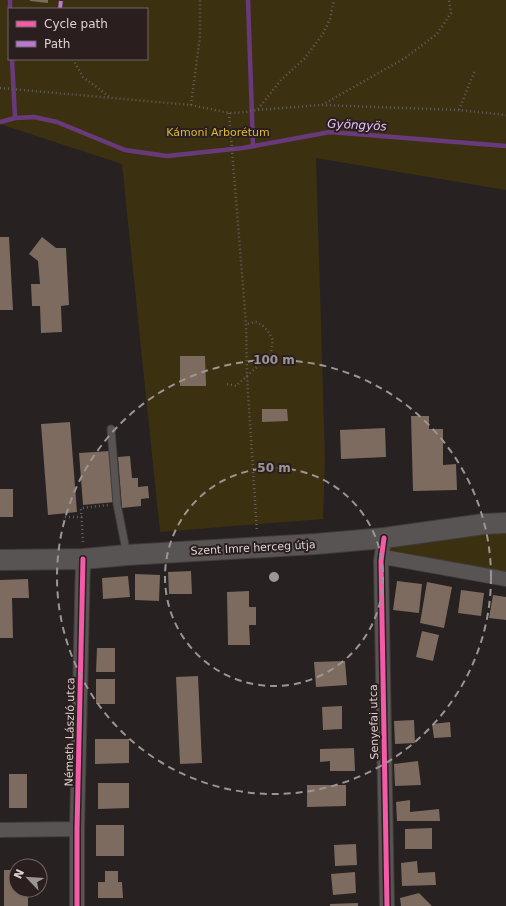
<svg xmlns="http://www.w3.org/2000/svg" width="506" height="906" font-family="'DejaVu Sans',sans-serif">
<rect width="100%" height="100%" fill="#272121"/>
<path fill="#3b3110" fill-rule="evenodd" d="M0 0H506V190L316 158 325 460 323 519 160 532 122 164 0 124ZM9 9H147V59H9Z
M506 532V577L389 558 387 542Z"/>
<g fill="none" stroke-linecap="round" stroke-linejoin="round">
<path stroke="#693a7b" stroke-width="4.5" d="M248 0 253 146
M10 9V0
M12 59 15 118
M0 122 15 118 34 117 57 122 125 150 167 156 243 148 330 132 506 146"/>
</g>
<path fill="#7c6b5e" d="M30 0H48V3L30 1Z
M0 237H9L13 310H0Z
M42 237 56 248H66L69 305 61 306 62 332 41 333 40 306H32L31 284H40L38 261 29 254Z
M180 356H205L206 386H180Z
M262 409H287L288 421 262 422Z
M411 416H429V429H443V465L456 464 457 490 413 491Z
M70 422 77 512 48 515 41 424Z
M385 428 386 457 341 459 340 430Z
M110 451 115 502 83 505 79 453Z
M130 456 132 478H138V487L148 486 149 498 141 499V506L122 508 118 457Z
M0 489H13V517H0Z
M191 571 192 594H169L168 572Z
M135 574 160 575 159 601 135 600Z
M128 576 130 597 103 599 102 578Z
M28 579 29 598H12L13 638H0V580Z
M397 581 422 584 419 613 393 610Z
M427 582 452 587 444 628 420 623Z
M461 590 484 593 481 616 458 613Z
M249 591V607H256V625H249L250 645H228L227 592Z
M493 595 506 597V620L489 618Z
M422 631 439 635 433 661 416 657Z
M97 648H115V672H96Z
M345 661 347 685 316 687 314 662Z
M198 676 202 763 180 764 176 677Z
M96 679H115V704H96Z
M342 706V729L323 730 322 707Z
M414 720 415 743 395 744 394 721Z
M450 722 451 737 434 738 432 724Z
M95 739H129V763L95 764Z
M354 748 355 771H330V761L320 762V749Z
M418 761 421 785 395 786 394 764Z
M9 774H27V808H9Z
M98 783H129V808L98 809Z
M307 785H346V806L307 807Z
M410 800V812L439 809 440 821H397L396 802Z
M96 825H124V856H96Z
M432 828V849H405V829Z
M356 844 357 865 335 866 334 845Z
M417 861 418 873 435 872 436 885 402 886 401 863Z
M4 870H16V890H28V906H4Z
M105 871H118V882H122L123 898H98V882H105Z
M355 872 356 893 333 895 331 874Z
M419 893 432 906H401L400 898Z
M358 903V906H330V904Z"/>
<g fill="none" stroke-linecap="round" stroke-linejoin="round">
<defs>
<path id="lane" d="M111 429 117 504 127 555"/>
<path id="street" d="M384 538 381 561 387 906
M381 561 389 558 506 579
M0 830 77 829
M77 906V829L83 559"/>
<path id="secondary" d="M0 560 83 559 127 555 316 544 384 538 484 524 506 523"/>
</defs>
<use href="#lane" stroke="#413b3b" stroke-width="9"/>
<use href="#street" stroke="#413b3b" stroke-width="16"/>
<use href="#secondary" stroke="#413b3b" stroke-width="22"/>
<path stroke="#635f5f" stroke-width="2.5" stroke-dasharray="1 3" stroke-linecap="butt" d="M73 59 83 77 111 98
M0 88 191 105 229 113 246 112 257 110 321 105 459 110 506 115
M191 105 200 36V0
M322 105 405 58 437 34 451 13 449 0
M258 109 281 80 304 59 323 34 330 19 334 0
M459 110 475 70
M229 113 246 324 247 377 257 532
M227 384 236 386 258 366 267 361 271 352 273 340 268 331 262 325 256 322 246 324
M65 517H82
M83 542 81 508 108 505"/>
<use href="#lane" stroke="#585453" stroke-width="7"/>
<use href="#street" stroke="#585453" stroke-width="14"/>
<use href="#secondary" stroke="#585453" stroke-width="20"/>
<path stroke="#ba77d6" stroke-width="4" stroke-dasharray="8 4" stroke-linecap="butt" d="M60 9 61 0"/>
<defs>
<path id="cycleway" d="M384 538 381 561 387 906
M77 906V829L83 559"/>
</defs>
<use href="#cycleway" stroke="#2a1f1e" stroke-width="8"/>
<use href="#cycleway" stroke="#f35aa7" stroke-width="5"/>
</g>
<g fill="none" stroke="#9c9595" stroke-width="2" stroke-dasharray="7 5">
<circle cx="274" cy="577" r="109"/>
<circle cx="274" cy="577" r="217"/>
</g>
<g text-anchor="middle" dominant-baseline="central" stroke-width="4" stroke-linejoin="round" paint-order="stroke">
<g font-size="11" fill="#debc2e" stroke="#2a1f1e">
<text x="218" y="132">Kámoni Arborétum</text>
</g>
<g font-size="11" fill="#dbd4d3" stroke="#2a1f1e">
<text transform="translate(253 548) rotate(-3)">Szent Imre herceg útja</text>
<text transform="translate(374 722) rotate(-91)">Senyefai utca</text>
<text transform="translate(70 732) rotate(-89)">Németh László utca</text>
</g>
<g font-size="12" font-style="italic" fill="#e9bffa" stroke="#2a1f1e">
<text transform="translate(357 125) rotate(3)">Gyöngyös</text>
</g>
</g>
<circle cx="274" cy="577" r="6" fill="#9c9595" stroke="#2a1f1e" stroke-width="2"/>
<g font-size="12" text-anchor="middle" font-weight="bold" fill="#9c9595" stroke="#2a1f1e" stroke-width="4" stroke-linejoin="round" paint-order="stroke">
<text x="274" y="364">100 m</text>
<text x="274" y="472">50 m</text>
</g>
<rect x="8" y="8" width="140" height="52" fill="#2a1f1e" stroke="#716766"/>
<rect x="16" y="21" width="20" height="6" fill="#f35aa7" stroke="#716766"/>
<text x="44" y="28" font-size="12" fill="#dbd4d3">Cycle path</text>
<rect x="16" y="41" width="20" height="6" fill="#ba77d6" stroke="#716766"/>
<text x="44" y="48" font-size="12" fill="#dbd4d3">Path</text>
<g transform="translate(28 878) rotate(295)"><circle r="19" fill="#2a1f1e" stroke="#716766"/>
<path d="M0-3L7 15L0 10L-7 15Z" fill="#9c9595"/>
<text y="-6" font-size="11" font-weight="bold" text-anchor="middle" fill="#dbd4d3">N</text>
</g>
</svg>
